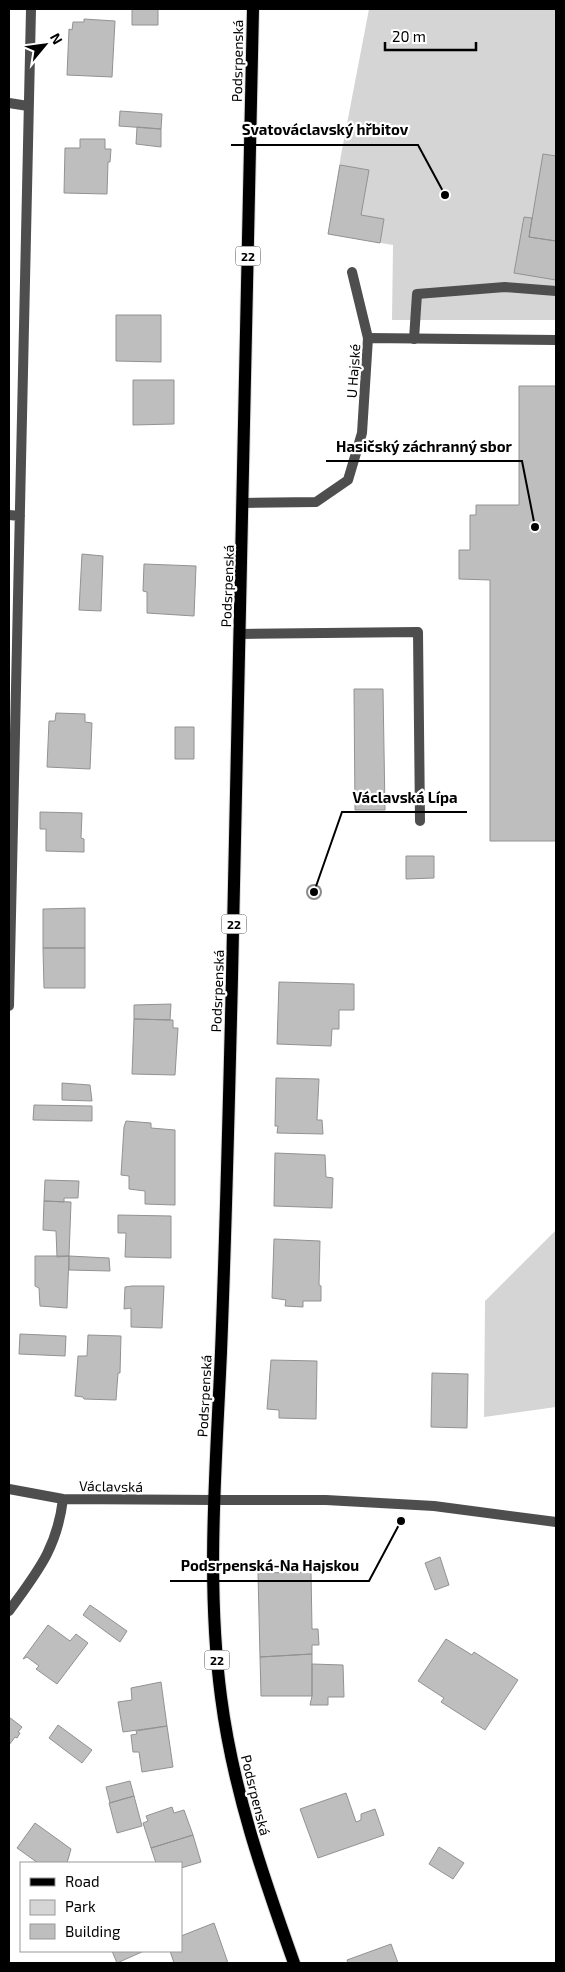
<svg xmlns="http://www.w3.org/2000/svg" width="565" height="1972" font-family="'Exo 2',sans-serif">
<rect width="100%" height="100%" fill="#fff"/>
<path fill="#d5d5d5" d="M369 9H556V320H392L393 245 328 234 341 155Z
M556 1230V1407L484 1417 485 1301Z"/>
<path fill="#bebebe" stroke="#929292" d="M132 9H158V25H132Z
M84 19 115 21 112 77 67 75 69 29 72 30 73 22H84Z
M120 111 162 114 161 129 119 126Z
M137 127 161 129V147L136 144Z
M80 139H105V149H111L110 162H108L107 194 64 193 65 148H80Z
M543 154 556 156V241L529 237Z
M340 165 369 170 361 215 384 219 380 243 328 234Z
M524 217 532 218 529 237 556 241V280L514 273Z
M116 315H161V362L116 361Z
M133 380H174V424L133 425Z
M519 386H556V841H490V580L459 579V550H470V515H476V505H519Z
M82 554 103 556 101 611 79 610Z
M144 564 196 566 194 616 147 613V592L143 591Z
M354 689H383L385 810H355Z
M56 713 85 714V722L92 723 90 769 47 767 49 721H55Z
M175 727H194V759H175Z
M40 812 82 813 81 838 84 839V852L46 851V829H40Z
M406 856H434V878L406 879Z
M85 908V948H43V909Z
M43 948H85V988H44Z
M279 982 354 984V1010H339V1029H332L331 1046 277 1044Z
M171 1004 170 1020 134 1019V1005Z
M134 1019 173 1020V1028H178L175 1075 132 1074Z
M276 1078 319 1079 317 1120H322L323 1134 277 1133 278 1126H275Z
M62 1083 90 1085 92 1101 62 1100Z
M34 1105 92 1106V1121L33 1120Z
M126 1121 151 1123V1128L175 1130V1205L145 1204V1191L129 1189V1176L121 1175 124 1127Z
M275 1153 325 1155 326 1177 333 1178 332 1208 274 1206Z
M45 1180 79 1181 78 1198H64V1202L44 1201Z
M44 1201 71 1202 69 1256 57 1257 56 1231 43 1230Z
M118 1215 171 1216V1258L125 1257 126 1233H118Z
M274 1239 320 1241 319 1285 321 1286V1301H303V1307L285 1306 286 1300 272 1298Z
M35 1256H69L67 1308 40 1306 39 1288 35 1286Z
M69 1256 109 1258 110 1271 69 1270Z
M132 1286H164L162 1328 131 1327V1308L124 1309 125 1287Z
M20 1334 66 1336 65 1356 19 1354Z
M88 1335 121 1336 120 1373H118L116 1400 84 1399 83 1397 75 1396 78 1356H87Z
M271 1360 317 1361 316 1419 279 1418V1410L267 1409Z
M432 1373 468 1374 467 1428 431 1427Z
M440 1557 449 1585 435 1590 425 1563Z
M311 1572 312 1629H318L319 1645H312V1654L260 1657 258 1573Z
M90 1605 127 1631 120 1642 83 1615Z
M48 1625 70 1641 76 1634 88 1643 57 1684 36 1669 39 1666 27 1657 23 1659Z
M446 1639 472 1655 474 1652 518 1680 485 1730 441 1702 444 1698 418 1681Z
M312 1654V1696H261L260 1657Z
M312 1664 343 1665 344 1697H328V1705H310L312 1696Z
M161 1682 167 1726 123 1732 118 1702 132 1700 131 1688Z
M9 1717 22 1727 18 1732 20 1733 17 1738 15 1737 9 1745Z
M58 1725 92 1750 82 1763 49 1738Z
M167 1726 173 1767 142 1772 139 1752H133L131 1735 137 1734 136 1731Z
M130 1781 134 1796 110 1803 106 1787Z
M346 1793 356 1822 361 1820V1814L375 1809 384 1835 318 1858 300 1809Z
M134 1796 142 1826 117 1833 109 1803Z
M172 1807 174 1813 184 1810 193 1835 151 1848 143 1823 148 1821 146 1816Z
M35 1823 71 1849 67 1863H38L17 1848Z
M193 1835 201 1862 181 1868V1863H156L151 1848Z
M439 1847 464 1863 453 1879 429 1864Z
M214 1923 228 1963H174L170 1951H181V1936Z
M391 1944 398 1963H348L347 1960Z
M112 1951H144L117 1963Z"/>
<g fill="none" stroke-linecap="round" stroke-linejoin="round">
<defs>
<path id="primary" d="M253 9C247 331 242 654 232 977 229 1102 226 1227 221 1352 216 1467 206 1583 221 1697 233 1790 263 1876 294 1963"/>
</defs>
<use href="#primary" stroke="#dbdbdb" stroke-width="14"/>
<path stroke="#4e4e4e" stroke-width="10" d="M352 272 368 338
M414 339 417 294 505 287 556 291
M241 634 418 632 420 821"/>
<path stroke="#4e4e4e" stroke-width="10" d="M9 103 28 106
M244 503 316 502 348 480 362 433 368 338 556 340
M9 515 20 516
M9 1006 31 9
M9 1489 63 1499 214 1500
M9 1611C37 1572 57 1549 63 1499"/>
<path stroke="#4e4e4e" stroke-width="10" d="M214 1500H326L434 1506 556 1522"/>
<use href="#primary" stroke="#000" stroke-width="12"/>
</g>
<circle fill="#8b8b8b" cx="314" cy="892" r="8"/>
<g text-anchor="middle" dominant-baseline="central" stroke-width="4.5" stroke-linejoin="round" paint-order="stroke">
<g fill="#fff" stroke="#4c4c4c" stroke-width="1">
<rect x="235.5" y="246.5" width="25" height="19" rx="4"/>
<rect x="221.5" y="914.5" width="25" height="19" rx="4"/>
<rect x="204.5" y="1650.5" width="25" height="19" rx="4"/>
</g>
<g font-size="12" font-weight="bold" fill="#000">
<text x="248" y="256">22</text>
<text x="234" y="924">22</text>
<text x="217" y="1660">22</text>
</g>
<g font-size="14" fill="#000" stroke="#fff">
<text transform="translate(237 61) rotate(-89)">Podsrpenská</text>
<text transform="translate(353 371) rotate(-86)">U Hajské</text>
<text transform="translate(227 586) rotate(-88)">Podsrpenská</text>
<text transform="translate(217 991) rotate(-88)">Podsrpenská</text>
<text transform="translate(204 1396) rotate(-87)">Podsrpenská</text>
<text transform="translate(111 1486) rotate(1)">Václavská</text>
<text transform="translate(256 1795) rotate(76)">Podsrpenská</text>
</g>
</g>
<path fill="none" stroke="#000" stroke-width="2" d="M445 195L418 145H231M535 527L522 461H326M314 892L342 812H467M401 1521L369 1581H170"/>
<g fill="#000" stroke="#fff" stroke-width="2">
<circle cx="445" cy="195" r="5"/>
<circle cx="535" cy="527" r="5"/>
<circle cx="314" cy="892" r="5"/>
<circle cx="401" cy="1521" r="5"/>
</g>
<g font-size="15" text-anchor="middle" font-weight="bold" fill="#000" stroke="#fff" stroke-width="4.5" stroke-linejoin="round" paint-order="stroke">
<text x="325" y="135">Svatováclavský hřbitov</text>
<text x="424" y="452">Hasičský záchranný sbor</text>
<text x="405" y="803">Václavská Lípa</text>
<text x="270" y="1571">Podsrpenská-Na Hajskou</text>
</g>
<rect width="565" height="1972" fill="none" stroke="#000000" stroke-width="20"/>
<rect x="20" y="1862" width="162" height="90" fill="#ffffff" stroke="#999999"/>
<rect x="30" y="1878" width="25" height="8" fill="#000000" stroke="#999999"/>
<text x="65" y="1887" font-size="15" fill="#000000">Road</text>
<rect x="30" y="1900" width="25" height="15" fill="#d5d5d5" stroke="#999999"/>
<text x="65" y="1912" font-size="15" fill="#000000">Park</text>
<rect x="30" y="1924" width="25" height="15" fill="#bebebe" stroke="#999999"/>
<text x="65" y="1937" font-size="15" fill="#000000">Building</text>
<g transform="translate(45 45) rotate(61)" stroke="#ffffff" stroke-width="4" paint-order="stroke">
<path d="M0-4L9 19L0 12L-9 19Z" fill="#000000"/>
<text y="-8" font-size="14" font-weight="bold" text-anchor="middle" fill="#000000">N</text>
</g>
<path d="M385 42v8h91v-8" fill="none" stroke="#000000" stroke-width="2.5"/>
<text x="392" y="42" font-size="15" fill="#000000" stroke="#ffffff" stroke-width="4" paint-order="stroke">20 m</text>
</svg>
